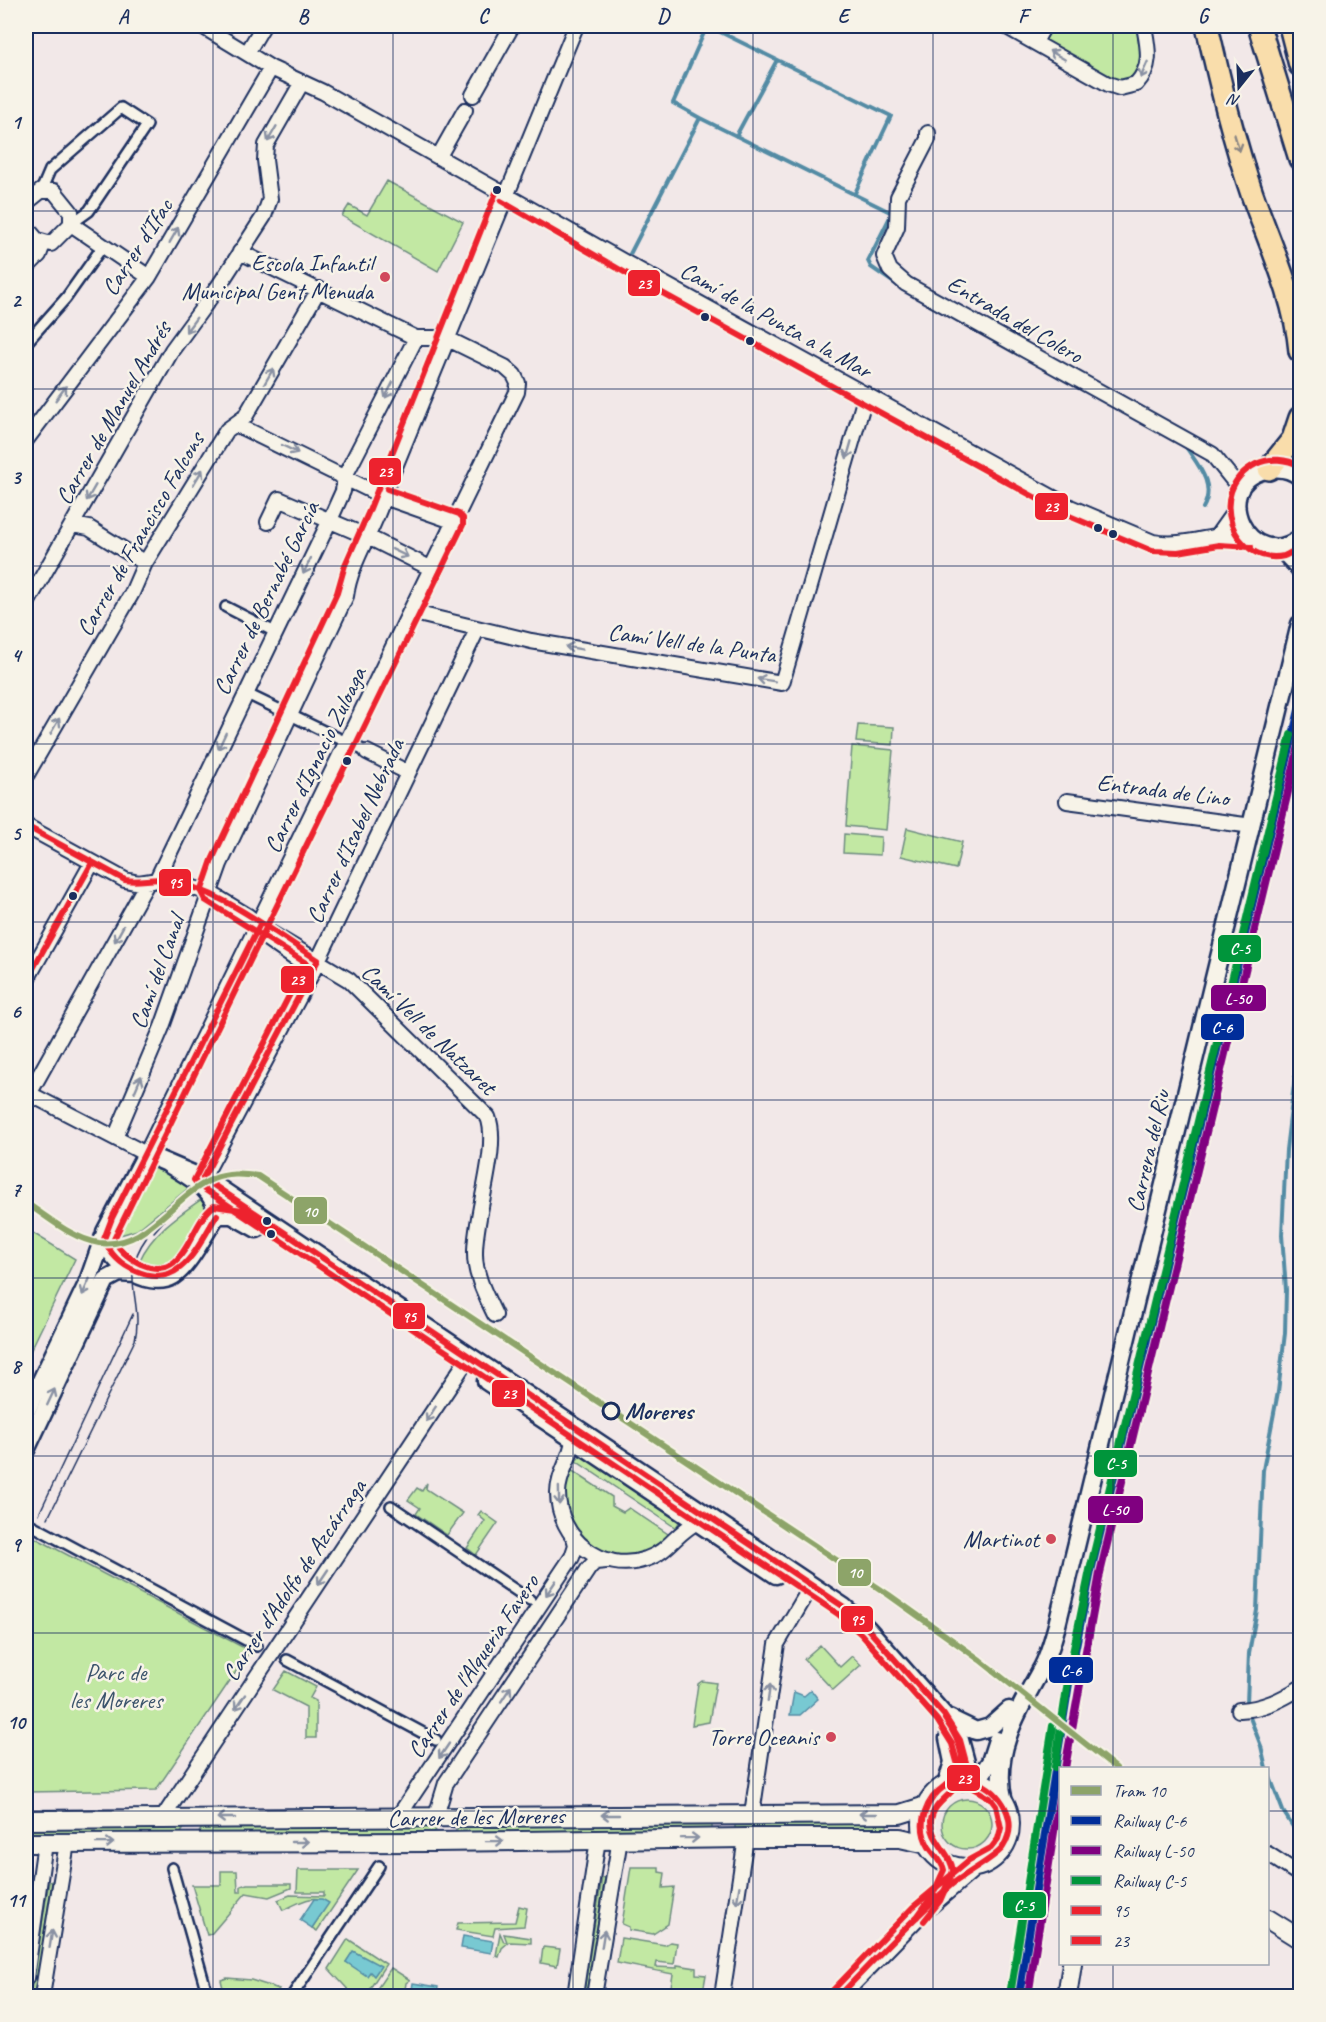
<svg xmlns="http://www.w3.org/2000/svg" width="1326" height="2022" font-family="Caveat,sans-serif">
<rect width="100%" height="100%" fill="#f2e8e8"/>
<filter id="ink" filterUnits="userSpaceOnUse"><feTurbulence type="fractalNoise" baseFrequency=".0167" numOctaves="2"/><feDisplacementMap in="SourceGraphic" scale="12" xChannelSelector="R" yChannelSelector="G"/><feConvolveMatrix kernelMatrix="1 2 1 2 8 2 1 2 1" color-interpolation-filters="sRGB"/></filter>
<g filter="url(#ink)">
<path fill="#c2e8a3" stroke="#6e8c80" stroke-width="1.5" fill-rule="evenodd" d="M1049 26H1137L1144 59 1133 79 1115 82 1045 43 1044 39Z
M387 181 463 222 438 271 342 216 349 205 367 215Z
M858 725 894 727 893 745 856 742Z
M852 746 893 750 886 830 846 826Z
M907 828 962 842 956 869 901 856Z
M844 834 881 837 880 855 843 853Z
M152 1168 167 1172 192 1185 137 1230 110 1238 147 1169Z
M206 1196 208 1210 206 1216 174 1263 159 1271 139 1262C151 1233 180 1214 206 1196Z
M28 1230 75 1259 26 1360V1234Z
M581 1455 680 1520 676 1528 576 1461Z
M571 1470 612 1497V1506L623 1512 629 1508 671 1536C659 1544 649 1554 634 1556 584 1563 553 1513 571 1470Z
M427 1483 426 1489 463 1513 447 1535 416 1514 420 1508 408 1500 417 1488 422 1491Z
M481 1511 498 1523 476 1555 467 1548 485 1521 478 1515Z
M26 1533 250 1651 156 1790 26 1792Z
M820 1645 840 1667 852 1656 861 1665 833 1690 804 1659Z
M286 1671 316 1687 310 1698 316 1701V1738H306V1707L273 1690Z
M702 1681 716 1683 709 1722 692 1725 698 1684Z
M942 1824a25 25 0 1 1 50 0a25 25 0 1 1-50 0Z
M887 1821V1828L735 1829V1822Z
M712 1823V1829L455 1832 459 1825Z
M439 1826 434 1832 198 1834 202 1828Z
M185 1827 180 1834 26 1835V1828Z
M631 1867H659V1872L665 1873 663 1888 674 1887 668 1924 653 1934 629 1930V1927L622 1924Z
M298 1870H358L317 1931 312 1928 328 1903C312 1892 298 1904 283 1910L278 1900 290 1895 324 1896V1892H297Z
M221 1871H237L238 1892H241V1886L247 1884H291V1888L269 1897 246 1893 211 1934 207 1935 192 1885H221Z
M605 1877 586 1996H583L602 1878Z
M52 1881 35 1993H31L49 1882Z
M519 1906 527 1908 524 1926 495 1928 493 1936 456 1930 458 1923 515 1922Z
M500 1933 504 1942H507L504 1934 531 1938V1943L509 1942 502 1948 499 1957 496 1956Z
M621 1938 665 1945 670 1942 677 1943 674 1964 657 1962 656 1967 677 1968V1965L696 1968V1974L706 1975 703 1992 671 1987 673 1974 617 1963Z
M348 1939 386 1964 365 1996H354L329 1969ZM353 1952 370 1963 369 1972 346 1962Z
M543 1947 560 1949 557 1966 541 1963Z
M391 1968 410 1980 406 1983 404 1996H372Z
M227 1978 251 1980 279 1989 274 1996H225L221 1980Z"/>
<path fill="#78c9d2" stroke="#538ba4" stroke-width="1.5" d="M811 1690 818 1699 800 1715H790L794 1692 804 1696Z
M314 1899H322L329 1903 312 1928 300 1920Z
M463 1936 493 1941 491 1953 461 1948Z
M353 1951 381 1966 374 1976 370 1972 367 1976 346 1962Z
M413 1983 438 1987 437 1996H411Z"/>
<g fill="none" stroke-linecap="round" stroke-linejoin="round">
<path stroke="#538ba4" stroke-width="4" d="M708 26 891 116 855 193
M700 118 892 213 868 261 871 267 900 287
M736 136 777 60
M630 254 700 118 673 103 707 26
M1184 444C1196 463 1217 484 1203 508
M1247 1703 1249 1653 1257 1610 1263 1470 1278 1392 1285 1333 1286 1290 1282 1235 1286 1150 1300 1035
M1249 1715 1261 1746 1266 1768
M1268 1772 1283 1811 1300 1838"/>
<defs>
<path id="pedestrian" d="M41 191 50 170 121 108 147 125 89 211 71 224
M26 343 66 298 103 246
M226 607 275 632
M245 693 367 752
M391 1506 530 1600
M26 1522 257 1646
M287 1660 436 1740
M172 1868 208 1996
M292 1996 379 1866"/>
<path id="minor" d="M202 26 271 68 323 92 628 264 1070 507 1153 542C1176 546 1192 541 1214 537 1225 535 1239 538 1251 538
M1005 26 1108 84 1120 88 1136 84C1153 66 1148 48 1144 26
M1035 42 1044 26
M247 53 263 26
M473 95 512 26
M928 133V139L898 197 897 227 884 256 890 270 906 284 1212 454 1241 490
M439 156 465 110
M26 203 41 191H54L71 212V224L51 244 37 240 26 227
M71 224 149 277
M26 268 39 255 43 244
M237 425 384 497 455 522
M26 440 149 277 271 68
M268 522 279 499 368 537 432 569
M73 525 89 528 145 563
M1216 537 1236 509
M26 605 172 350 218 287 264 216 270 199 265 160 266 145 301 84
M410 612 531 641 782 683 866 394
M367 752 407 772
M26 776 132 593 145 563 227 430 245 417 319 289
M1067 801 1252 826
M26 826 125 880 139 883 164 879 210 893 248 916 259 926 267 939 313 971
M157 879 330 520 343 491 345 476 416 338
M259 926 349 980 488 1117C500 1148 474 1216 475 1254 475 1276 486 1296 495 1315
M26 981 92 863
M26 1092 146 1154 517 392 518 383 514 375 505 367 446 338H416L240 252
M29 1094 147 883
M115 1138 162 1027 220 864 346 596C351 558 378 525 387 486L576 26
M203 1178 313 971 477 630
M573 1440C571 1459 558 1474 558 1493 558 1538 602 1575 646 1559 669 1552 677 1531 698 1522
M1239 1710C1263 1709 1281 1700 1300 1688
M752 1814 777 1644 806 1595
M436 1816 446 1783 589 1568 595 1562 607 1561
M398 1817 572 1557 576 1545 574 1537
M162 1819 463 1366
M1268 1854 1300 1875
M26 1978 45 1843
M42 1996 67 1843
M575 1996 598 1839
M594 1996 620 1839
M722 1996 746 1838"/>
<path id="tertiary" d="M1300 477C1291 469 1278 467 1265 470 1206 485 1249 577 1300 538
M1272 547 1285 553 1300 569
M167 1163C188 1177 214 1187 217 1215 206 1231 189 1266 173 1276 148 1291 102 1259 105 1232L146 1154 207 1180 844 1607 867 1628 944 1715 960 1740 967 1766 975 1781
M217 1215H232L257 1229
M486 1381 776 1575
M26 1412 87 1284 105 1233
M26 1450 106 1280 119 1273 136 1274
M949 1718 976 1731 990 1727 1009 1710
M977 1781 990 1762 997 1740
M946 1785 953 1762 948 1738
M1004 1802C991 1753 1019 1709 1042 1668 1049 1655 1053 1639 1057 1625L1300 624"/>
<path id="secondary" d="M922 1824a44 44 0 1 1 88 0a44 44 0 1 1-88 0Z
M26 1820 900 1814 926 1806
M26 1843 433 1842 746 1838H900L927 1844
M1268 1919 1300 1939
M839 1996 919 1914 974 1867
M1067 1996 1072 1964"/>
<path id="trunk" d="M1207 26C1220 82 1233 139 1252 194 1270 245 1295 296 1300 351
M1259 26 1300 159
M1290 26 1300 65
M1269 469 1293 439 1300 418"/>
</defs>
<use href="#pedestrian" stroke="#1b2f5e" stroke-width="14"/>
<use href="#minor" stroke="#1b2f5e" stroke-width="18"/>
<use href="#tertiary" stroke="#1b2f5e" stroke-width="21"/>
<use href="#secondary" stroke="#1b2f5e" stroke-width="22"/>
<use href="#trunk" stroke="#1b2f5e" stroke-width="26"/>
<use href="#pedestrian" stroke="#f7f3e8" stroke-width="9"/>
<use href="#minor" stroke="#f7f3e8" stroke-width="14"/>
<use href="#tertiary" stroke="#f7f3e8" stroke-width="16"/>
<use href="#secondary" stroke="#f7f3e8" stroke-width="18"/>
<use href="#trunk" stroke="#f9ddab" stroke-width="21"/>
<path stroke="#1b2f5e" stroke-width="1.5" d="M154 1232 185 1197
M39 1514 133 1314
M48 1518 135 1340C144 1299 118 1277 147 1237"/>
<defs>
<path id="bus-1" d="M26 826 125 880C140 883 153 877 166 880 222 890 271 931 318 960
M26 981 92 863
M203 1178 844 1607 867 1628 944 1715 960 1740 967 1766 975 1781
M203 1178 318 960
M217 1215C197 1247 181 1291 136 1271 121 1265 110 1254 104 1239L112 1218 259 926
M917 1917 932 1896 944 1870C942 1860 934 1855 929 1847 915 1824 926 1799 946 1785
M839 1996C876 1958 911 1920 951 1885 963 1875 997 1857 1003 1847 1020 1820 1001 1791 975 1781"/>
<path id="bus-2" d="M497 190 369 511 345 565 337 593 212 860 201 892 205 900 306 963 194 1180 198 1185 838 1614 861 1634 937 1720 952 1744 959 1769 967 1785 990 1798 996 1806 1001 1828 998 1839 991 1848 969 1860 913 1907 833 1990
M501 201 624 272 1067 515 1152 551 1178 552 1219 545 1251 547
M1300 466C1287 459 1270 457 1256 464 1203 491 1235 567 1284 556 1289 554 1295 550 1300 548
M276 1231 242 1210 214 1206C188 1224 187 1284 141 1264 129 1258 119 1251 114 1239L463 525V518L459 514 387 489
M924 1921 940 1901 953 1871C951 1852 930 1840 931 1821 932 1807 944 1800 952 1791 972 1769 960 1740 945 1719"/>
</defs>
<use href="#bus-1" stroke="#f7f3e8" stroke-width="10"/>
<use href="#bus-2" stroke="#f7f3e8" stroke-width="10"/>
<use href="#bus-1" stroke="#ed222e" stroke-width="6"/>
<use href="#bus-2" stroke="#ed222e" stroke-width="6"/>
<defs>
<path id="rail-1" d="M1019 1996 1071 1671 1091 1571 1300 706"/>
<path id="rail-2" d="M1065 1768 1100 1573 1300 742
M1028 1996 1060 1794"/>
<path id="rail-3" d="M1055 1767 1070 1668 1090 1570 1291 735
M1010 1995 1053 1726"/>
</defs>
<use href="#rail-1" stroke="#f7f3e8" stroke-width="12"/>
<use href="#rail-2" stroke="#f7f3e8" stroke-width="12"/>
<use href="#rail-3" stroke="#f7f3e8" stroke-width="12"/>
<use href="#rail-1" stroke="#002d9a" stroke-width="8"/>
<use href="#rail-2" stroke="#800080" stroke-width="8"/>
<use href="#rail-3" stroke="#00953b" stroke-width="8"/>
<defs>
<path id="tram-1" d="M26 1203C48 1217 72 1239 99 1243 148 1249 172 1196 213 1179 228 1173 242 1174 258 1176L889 1595 980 1660 1116 1768"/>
</defs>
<use href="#tram-1" stroke="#f7f3e8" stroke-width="10"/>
<use href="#tram-1" stroke="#8da469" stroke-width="6"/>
</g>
<defs><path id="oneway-shaft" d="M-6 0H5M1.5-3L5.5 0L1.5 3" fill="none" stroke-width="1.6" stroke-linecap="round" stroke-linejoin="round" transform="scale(1.5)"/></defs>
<g stroke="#8991a3">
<use href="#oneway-shaft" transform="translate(1057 55) rotate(-150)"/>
<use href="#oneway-shaft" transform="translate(1144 70) rotate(114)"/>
<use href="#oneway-shaft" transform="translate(272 134) rotate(120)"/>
<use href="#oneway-shaft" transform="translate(174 235) rotate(-60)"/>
<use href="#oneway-shaft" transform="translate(191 325) rotate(126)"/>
<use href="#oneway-shaft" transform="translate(269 376) rotate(-60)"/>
<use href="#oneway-shaft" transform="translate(389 390) rotate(117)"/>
<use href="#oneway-shaft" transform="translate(61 393) rotate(-53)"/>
<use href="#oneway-shaft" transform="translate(290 449) rotate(26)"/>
<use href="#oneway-shaft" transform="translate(849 450) rotate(106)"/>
<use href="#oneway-shaft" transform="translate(198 477) rotate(-59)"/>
<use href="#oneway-shaft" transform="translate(91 493) rotate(120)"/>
<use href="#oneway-shaft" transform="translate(400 553) rotate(26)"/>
<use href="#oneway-shaft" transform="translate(307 566) rotate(116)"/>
<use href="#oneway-shaft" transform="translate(574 648) rotate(-170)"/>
<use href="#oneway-shaft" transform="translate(766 680) rotate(-171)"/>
<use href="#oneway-shaft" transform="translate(55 726) rotate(-60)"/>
<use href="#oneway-shaft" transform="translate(222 741) rotate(115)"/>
<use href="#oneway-shaft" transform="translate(119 934) rotate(119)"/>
<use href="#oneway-shaft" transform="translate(138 1084) rotate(-67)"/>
<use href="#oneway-shaft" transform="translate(86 1287) rotate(114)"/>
<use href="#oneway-shaft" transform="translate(51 1397) rotate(-65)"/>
<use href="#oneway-shaft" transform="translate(431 1414) rotate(123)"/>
<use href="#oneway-shaft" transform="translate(559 1496) rotate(89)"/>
<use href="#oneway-shaft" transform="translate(323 1577) rotate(124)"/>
<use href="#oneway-shaft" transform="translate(551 1588) rotate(124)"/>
<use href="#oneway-shaft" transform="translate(769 1693) rotate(-82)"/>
<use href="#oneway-shaft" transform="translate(506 1694) rotate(-57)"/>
<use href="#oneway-shaft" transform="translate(240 1702) rotate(124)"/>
<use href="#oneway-shaft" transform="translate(444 1751) rotate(124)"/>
<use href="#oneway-shaft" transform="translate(868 1814) rotate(-180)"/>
<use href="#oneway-shaft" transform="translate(610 1815) rotate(180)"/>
<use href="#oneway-shaft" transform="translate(226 1818) rotate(180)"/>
<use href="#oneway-shaft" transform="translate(690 1838) rotate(-1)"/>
<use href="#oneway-shaft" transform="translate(495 1841) rotate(-1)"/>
<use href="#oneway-shaft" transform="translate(300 1842)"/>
<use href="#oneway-shaft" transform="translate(105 1843) rotate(-1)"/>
<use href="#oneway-shaft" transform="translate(738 1895) rotate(99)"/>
<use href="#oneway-shaft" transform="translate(51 1939) rotate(-81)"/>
<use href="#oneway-shaft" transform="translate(603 1939) rotate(-81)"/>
</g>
<use stroke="#8a8684" href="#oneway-shaft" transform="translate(1237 143) rotate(73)"/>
</g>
<path fill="none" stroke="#1b2f5e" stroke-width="1.5" stroke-opacity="0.55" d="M213 26V1996M393 26V1996M573 26V1996M753 26V1996M933 26V1996M1113 26V1768M26 211H1300M26 389H1300M26 566H1300M26 744H1300M26 922H1300M26 1100H1300M26 1278H1300M26 1456H1300M26 1633H1300M26 1811H1060M1268 1811H1300M1113 1964V1996"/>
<g fill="#1b2f5e" stroke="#f7f3e8" stroke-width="2">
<circle cx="497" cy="190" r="5"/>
<circle cx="705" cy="317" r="5"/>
<circle cx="750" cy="341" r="5"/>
<circle cx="1098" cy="528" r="5"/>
<circle cx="1113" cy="534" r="5"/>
<circle cx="347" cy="761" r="5"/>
<circle cx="73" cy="896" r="5"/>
<circle cx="267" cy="1221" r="5"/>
<circle cx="271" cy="1234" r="5"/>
</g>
<g fill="#d1495b" stroke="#f7f3e8" stroke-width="2">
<circle cx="385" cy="277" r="6"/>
<circle cx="1051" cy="1539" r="6"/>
<circle cx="831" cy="1737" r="6"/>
</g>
<circle fill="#f7f3e8" stroke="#1b2f5e" stroke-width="3" cx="611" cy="1411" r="8"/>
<g text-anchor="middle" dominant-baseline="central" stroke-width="5" stroke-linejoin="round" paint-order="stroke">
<g font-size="24" fill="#1b2f5e" stroke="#f7f3e8">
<text transform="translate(137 247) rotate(-57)">Carrer d'Ifac</text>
<text transform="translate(1015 319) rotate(30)">Entrada del Colero</text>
<text transform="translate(776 320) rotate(29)">Camí de la Punta a la Mar</text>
<text transform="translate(113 413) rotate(-60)">Carrer de Manuel Andrés</text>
<text transform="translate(140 534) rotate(-60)">Carrer de Francisco Falcons</text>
<text transform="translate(266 598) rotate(-64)">Carrer de Bernabé García</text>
<text transform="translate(692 643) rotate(8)">Camí Vell de la Punta</text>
<text transform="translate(315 760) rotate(-64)">Carrer d'Ignacio Zuloaga</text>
<text transform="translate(1163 790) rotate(7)">Entrada de Lino</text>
<text transform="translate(355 831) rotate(-65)">Carrer d'Isabel Nebrada</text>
<text transform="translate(157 972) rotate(-70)">Camí del Canal</text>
<text transform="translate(429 1029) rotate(44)">Camí Vell de Natzaret</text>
<text transform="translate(1148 1151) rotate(-77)">Carrera del Riu</text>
<text transform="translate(294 1580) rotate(-56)">Carrer d'Adolfo de Azcárraga</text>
<text transform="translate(473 1666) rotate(-56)">Carrer de l'Alqueria Favero</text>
<text transform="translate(476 1817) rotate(-1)">Carrer de les Moreres</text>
</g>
<g font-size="24" fill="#1b2f5e" stroke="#f7f3e8" text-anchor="end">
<text x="373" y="263">Escola Infantil<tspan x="373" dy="28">Municipal Gent Menuda</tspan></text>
<text x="1039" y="1539">Martinot</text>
<text x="819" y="1737">Torre Oceanis</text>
</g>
<g font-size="24" font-weight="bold" fill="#1b2f5e" stroke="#f7f3e8" text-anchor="start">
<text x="625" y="1411">Moreres</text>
</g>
<g font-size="24" fill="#3c546c" stroke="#f7f3e8">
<text x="116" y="1672">Parc de<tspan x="116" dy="28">les Moreres</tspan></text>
</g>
</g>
<g stroke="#f7f3e8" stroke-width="2">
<rect x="627" y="269" width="34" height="28" rx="6" fill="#ed222e"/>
<rect x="368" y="457" width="34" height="29" rx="6" fill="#ed222e"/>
<rect x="1034" y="492" width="35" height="29" rx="6" fill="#ed222e"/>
<rect x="158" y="868" width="34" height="29" rx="6" fill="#ed222e"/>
<rect x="1217" y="934" width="45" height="29" rx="6" fill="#00953b"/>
<rect x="280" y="965" width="35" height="29" rx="6" fill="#ed222e"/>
<rect x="1210" y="984" width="57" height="28" rx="6" fill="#800080"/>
<rect x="1200" y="1013" width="45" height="28" rx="6" fill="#002d9a"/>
<rect x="293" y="1196" width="35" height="29" rx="6" fill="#8da469"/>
<rect x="392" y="1302" width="34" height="28" rx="6" fill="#ed222e"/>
<rect x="491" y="1379" width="35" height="29" rx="6" fill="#ed222e"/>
<rect x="1093" y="1449" width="45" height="29" rx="6" fill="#00953b"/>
<rect x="1087" y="1495" width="57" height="29" rx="6" fill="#800080"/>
<rect x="837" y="1558" width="35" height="29" rx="6" fill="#8da469"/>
<rect x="840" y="1605" width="34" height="28" rx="6" fill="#ed222e"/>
<rect x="1048" y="1656" width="46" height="28" rx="6" fill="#002d9a"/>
<rect x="946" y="1764" width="35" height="28" rx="6" fill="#ed222e"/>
<rect x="1002" y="1891" width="45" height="28" rx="6" fill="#00953b"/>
</g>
<g font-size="16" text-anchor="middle" font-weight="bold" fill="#fff">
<text x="644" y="289">23</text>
<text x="385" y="477">23</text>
<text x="1051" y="512">23</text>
<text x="175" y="888">95</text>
<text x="1240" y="954">C-5</text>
<text x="297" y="985">23</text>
<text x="1238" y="1004">L-50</text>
<text x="1222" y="1033">C-6</text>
<text x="310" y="1217">10</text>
<text x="409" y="1322">95</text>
<text x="509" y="1399">23</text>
<text x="1116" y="1469">C-5</text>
<text x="1115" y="1515">L-50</text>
<text x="855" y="1578">10</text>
<text x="857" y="1625">95</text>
<text x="1071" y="1676">C-6</text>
<text x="964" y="1784">23</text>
<text x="1024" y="1911">C-5</text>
</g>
<rect width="1326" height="2022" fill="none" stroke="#f7f3e8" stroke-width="66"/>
<rect x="1059" y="1767" width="210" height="198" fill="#f7f3e8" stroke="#9fa5b1" stroke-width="1.5"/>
<rect x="1071" y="1786" width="30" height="9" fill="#8da469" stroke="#9fa5b1" stroke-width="1.5"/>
<text x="1113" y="1797" font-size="18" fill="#1b2f5e">Tram 10</text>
<rect x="1071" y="1816" width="30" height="9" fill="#002d9a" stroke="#9fa5b1" stroke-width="1.5"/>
<text x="1113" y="1827" font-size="18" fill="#1b2f5e">Railway C-6</text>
<rect x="1071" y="1846" width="30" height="9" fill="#800080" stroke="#9fa5b1" stroke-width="1.5"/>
<text x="1113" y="1857" font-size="18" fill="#1b2f5e">Railway L-50</text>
<rect x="1071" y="1876" width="30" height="9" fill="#00953b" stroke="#9fa5b1" stroke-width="1.5"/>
<text x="1113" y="1887" font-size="18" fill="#1b2f5e">Railway C-5</text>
<rect x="1071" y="1906" width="30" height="9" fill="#ed222e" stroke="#9fa5b1" stroke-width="1.5"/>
<text x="1113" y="1917" font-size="18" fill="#1b2f5e">95</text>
<rect x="1071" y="1936" width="30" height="9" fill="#ed222e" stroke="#9fa5b1" stroke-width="1.5"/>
<text x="1113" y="1947" font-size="18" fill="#1b2f5e">23</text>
<g transform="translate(1239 87) rotate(198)" stroke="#f7f3e8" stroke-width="4.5" paint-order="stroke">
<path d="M0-4.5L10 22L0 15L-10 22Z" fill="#1b2f5e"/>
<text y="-9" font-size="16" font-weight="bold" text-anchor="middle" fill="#1b2f5e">N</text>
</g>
<rect x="33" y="33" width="1260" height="1956" fill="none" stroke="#1b2f5e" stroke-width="2"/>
<g font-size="20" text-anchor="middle" font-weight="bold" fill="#1b2f5e">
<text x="123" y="23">A</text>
<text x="303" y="23">B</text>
<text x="483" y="23">C</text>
<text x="663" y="23">D</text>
<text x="843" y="23">E</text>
<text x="1023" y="23">F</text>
<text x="1203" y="23">G</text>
<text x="16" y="129">1</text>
<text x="16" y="307">2</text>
<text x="16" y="484">3</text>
<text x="16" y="662">4</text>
<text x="16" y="840">5</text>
<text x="16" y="1018">6</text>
<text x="16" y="1196">7</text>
<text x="16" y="1373">8</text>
<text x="16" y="1551">9</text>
<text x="16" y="1729">10</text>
<text x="16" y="1907">11</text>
</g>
</svg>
